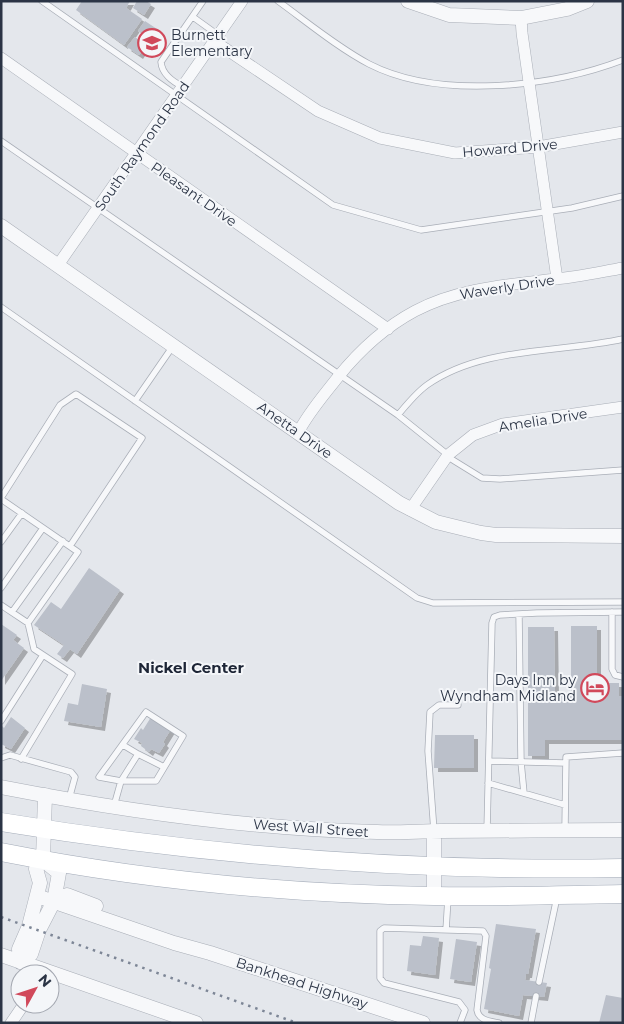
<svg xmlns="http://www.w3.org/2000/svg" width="624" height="1024" font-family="Montserrat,sans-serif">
<defs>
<filter id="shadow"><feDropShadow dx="4" dy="4" stdDeviation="0" flood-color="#0004"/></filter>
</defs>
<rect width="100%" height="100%" fill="#e4e7ec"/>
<path fill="#bbc0ca" filter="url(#shadow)" d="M82 1H130L126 8 142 19 124 45 76 10Z
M137 1H146L151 4 144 15 133 8Z
M145 21 157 29 150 40 138 31Z
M135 37 146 45 139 55 127 47Z
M89 568 120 590 77 654 70 649 63 658 57 654 64 645 34 625 51 602 61 609Z
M1 624 17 635 13 640 24 648 1 681Z
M571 626H597V683H619V696H623V740H545V756H528V627H554L555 693H571Z
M82 684 107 689 101 727 64 721 68 703 78 705Z
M11 717 25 728 11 749 1 744V728L2 726 4 728Z
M151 717 171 729 163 742 165 744 159 753 151 749 149 752 141 746 142 743 134 739 141 728 143 730Z
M435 735H474V768H434Z
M496 924 536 929 528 974H526L525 980 547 983 544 997 523 995 519 1016 484 1009 491 969 489 968Z
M423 936 439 938 435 975 407 971 410 945 421 946Z
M456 939 477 942 471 982 450 979Z
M606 995 623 998V1023H599Z"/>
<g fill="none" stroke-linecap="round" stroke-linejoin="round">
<defs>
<path id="service" d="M42 1 333 205 421 230 572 208 623 196
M278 1C307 22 337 47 369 64 439 100 552 87 623 60
M193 17 218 35
M183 87C172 81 162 74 161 62L203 1
M1 141 398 415 448 455
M1 307 417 598 433 603 623 602
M135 401 173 346
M398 415C407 404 416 393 427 385 482 346 561 353 623 339
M448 457 482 478 500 479 623 470
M1 498 60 405 76 394 142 438 70 546
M1 499 78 552 28 623 1 605
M1 542 22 513
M1 588 43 528
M12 612 63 541
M612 612V669L615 675 623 677
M519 614 521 762 524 793
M1 721 43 655
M123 745 138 754
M1 758 10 755 71 772 75 777 69 799
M21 759 72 674 34 649 28 623
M489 761 565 763
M488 783 565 805
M114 806 121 781H156L183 736 146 712 99 777 121 781 138 754 164 767
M565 829 566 757 623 753
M434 831 428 751 430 712 439 705H458
M487 831 492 623 494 617 500 615 537 613 623 612
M446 930 448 898
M539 982 557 897
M460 1023 465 1010 459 1002 384 983 380 978V931L384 928 483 931 486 936 477 1010C479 1021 490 1021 499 1023
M531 1023 536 996"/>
<path id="minor" d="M521 18 522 33 557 279
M214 41 318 111 380 138 455 153 538 147 623 132
M1 58 388 329
M58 265 242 1
M298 433C308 413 324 395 338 377 359 351 385 327 415 311 458 288 508 285 555 279 578 277 600 272 623 268
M410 510 448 455 473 435 503 424 623 407
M11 1023 24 1004"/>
<path id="tertiary" d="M408 1 449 15 521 18 567 9 587 1
M1 226 399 503 436 522 481 533 496 535 623 536
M1 787C124 811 251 829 377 832 398 833 420 831 441 831 502 831 562 830 623 830
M434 831V896
M43 860 59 873 54 901 39 930 31 954 20 962 19 949 29 926 40 883 36 869 43 860 45 795
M37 896 174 943 210 953 423 1023
M54 901 67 895 96 906
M1 955 196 1023"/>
<path id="primary" d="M1 822C207 856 415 872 623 868
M1 852C143 880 289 894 434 896 497 897 560 895 623 894"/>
</defs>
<use href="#service" stroke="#a9aeb7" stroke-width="7"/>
<use href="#minor" stroke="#a9aeb7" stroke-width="12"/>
<use href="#tertiary" stroke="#a9aeb7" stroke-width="15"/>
<use href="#primary" stroke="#a3abb8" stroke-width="19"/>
<use href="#service" stroke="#f7f8fa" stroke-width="5.5"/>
<use href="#minor" stroke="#f7f8fa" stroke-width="11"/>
<use href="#tertiary" stroke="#f7f8fa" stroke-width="14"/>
<use href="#primary" stroke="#fff" stroke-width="18"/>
<path stroke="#7d8696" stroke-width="2.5" stroke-dasharray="2.5 5" stroke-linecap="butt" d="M1 917 297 1023"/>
</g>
<defs>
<symbol id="school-ring" viewBox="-11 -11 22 22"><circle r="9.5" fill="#f4f6f9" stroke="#d1495b" stroke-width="1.5"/><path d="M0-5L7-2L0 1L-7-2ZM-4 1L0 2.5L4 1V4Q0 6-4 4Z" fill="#d1495b"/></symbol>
<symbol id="hotel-ring" viewBox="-11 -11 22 22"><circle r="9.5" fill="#f4f6f9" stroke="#d1495b" stroke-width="1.5"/><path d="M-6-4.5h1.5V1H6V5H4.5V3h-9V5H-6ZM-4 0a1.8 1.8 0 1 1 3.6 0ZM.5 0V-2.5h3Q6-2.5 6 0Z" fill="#d1495b"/></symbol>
</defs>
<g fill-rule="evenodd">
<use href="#school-ring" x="136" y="27" width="32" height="32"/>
<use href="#hotel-ring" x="579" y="672" width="32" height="32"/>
</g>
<g text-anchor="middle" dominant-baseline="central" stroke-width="4" stroke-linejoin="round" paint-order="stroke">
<g font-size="14" fill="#2b3445" stroke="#f4f6f9" text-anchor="start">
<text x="171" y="35">Burnett<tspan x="171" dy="16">Elementary</tspan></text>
<text x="576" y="680" text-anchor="end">Days Inn by<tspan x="576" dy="16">Wyndham Midland</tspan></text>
</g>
<g font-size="14" fill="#2b3445" stroke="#f4f6f9">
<text transform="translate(142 146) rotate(-55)">South Raymond Road</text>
<text transform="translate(510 148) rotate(-5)">Howard Drive</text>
<text transform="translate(194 194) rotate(35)">Pleasant Drive</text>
<text transform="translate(507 287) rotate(-9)">Waverly Drive</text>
<text transform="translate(543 420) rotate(-9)">Amelia Drive</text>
<text transform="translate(295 430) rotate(35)">Anetta Drive</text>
<text transform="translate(311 828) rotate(4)">West Wall Street</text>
<text transform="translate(302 983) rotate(18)">Bankhead Highway</text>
</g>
<g font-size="15" font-weight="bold" fill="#1d2536" stroke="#f4f6f9">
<text x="191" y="667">Nickel Center</text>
</g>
</g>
<rect width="624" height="1024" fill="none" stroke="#2b3445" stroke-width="5"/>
<g transform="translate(35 989) rotate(50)"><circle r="24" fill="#f4f6f9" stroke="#a4a8b1"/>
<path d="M0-4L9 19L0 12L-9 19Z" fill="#d1495b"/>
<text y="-8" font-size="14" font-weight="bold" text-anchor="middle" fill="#2b3445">N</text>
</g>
</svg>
